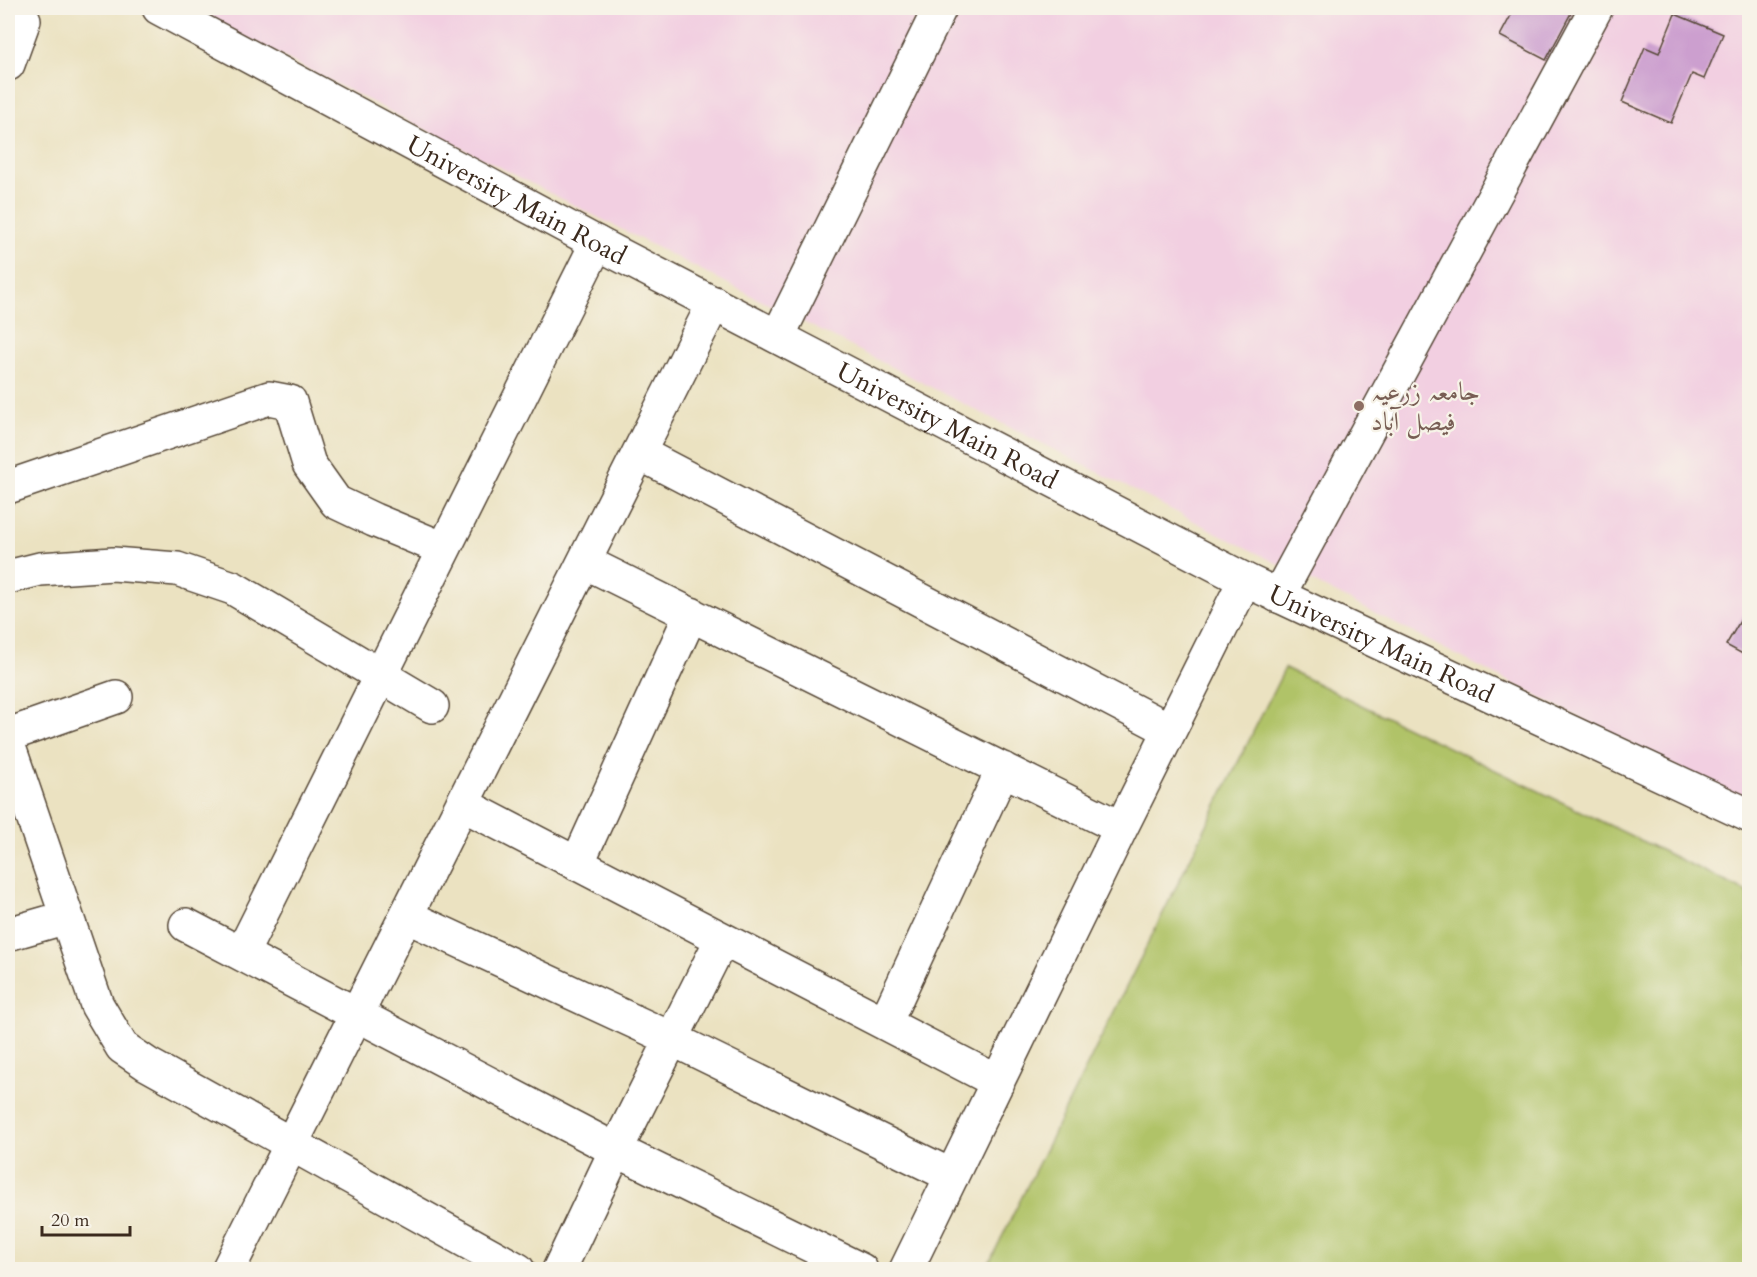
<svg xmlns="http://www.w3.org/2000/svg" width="1757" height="1277" font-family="Cardo,Amiri,serif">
<rect width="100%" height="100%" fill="#f7f3e8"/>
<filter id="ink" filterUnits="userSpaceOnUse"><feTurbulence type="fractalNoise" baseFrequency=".0167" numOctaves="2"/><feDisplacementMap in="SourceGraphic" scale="12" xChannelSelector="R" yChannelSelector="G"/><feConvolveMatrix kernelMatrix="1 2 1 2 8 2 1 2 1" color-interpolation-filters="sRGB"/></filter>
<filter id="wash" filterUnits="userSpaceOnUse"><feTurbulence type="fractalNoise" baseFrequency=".008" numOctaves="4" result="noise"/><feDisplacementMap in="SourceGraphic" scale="24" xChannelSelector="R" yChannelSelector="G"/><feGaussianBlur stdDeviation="1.35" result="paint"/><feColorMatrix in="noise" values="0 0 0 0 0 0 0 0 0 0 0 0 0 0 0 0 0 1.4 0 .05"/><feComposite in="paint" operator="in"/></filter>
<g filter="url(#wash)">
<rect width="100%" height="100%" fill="#ebe2c1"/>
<path fill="#f2cfe1" d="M187 8H1749V804Z"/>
<path fill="#b0c367" stroke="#767642" stroke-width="1.5" d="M1285 668 1749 893V1269H986Z"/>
<g id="blocks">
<path fill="#cc9fcf" d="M1515 8H1565L1572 11 1546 60 1500 36Z
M1675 14 1723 34 1704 79 1692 74 1671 123 1622 102 1645 47 1659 53Z
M1750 604V658L1726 645Z"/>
</g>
</g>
<g filter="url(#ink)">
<use href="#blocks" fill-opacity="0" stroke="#554636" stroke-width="1.5"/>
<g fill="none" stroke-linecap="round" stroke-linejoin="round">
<defs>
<path id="minor" d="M8 64 24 20
M778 336 940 8
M639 453 1170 730
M8 487 269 398 290 402 309 464 336 502 374 520 444 549
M585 562 1121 828
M8 577 40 569 113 564 177 569 233 588 432 706
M1278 596 1596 8
M8 735 116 697
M8 744 97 1005 122 1047 147 1064 518 1270
M462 804 998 1082
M577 864 691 614
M406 916 672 1039 952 1176
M186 925 616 1150 861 1270
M8 934 67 917
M242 953 597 243
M885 1023 1003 769
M228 1270 714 303
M559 1270 616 1150 722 939
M906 1270 1121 828 1245 580"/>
<g id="tertiary">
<path id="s1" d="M159 8 597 243 1245 580 1750 816"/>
</g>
</defs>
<use href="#minor" stroke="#554636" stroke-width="36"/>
<use href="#tertiary" stroke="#554636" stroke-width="36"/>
<use href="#minor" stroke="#fff" stroke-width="33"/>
<use href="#tertiary" stroke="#fff" stroke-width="33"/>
</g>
</g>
<circle fill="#8d6e63" stroke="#f7f3e8" stroke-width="2" cx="1359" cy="406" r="6"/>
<g text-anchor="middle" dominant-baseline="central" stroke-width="4.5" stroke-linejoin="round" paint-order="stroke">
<g font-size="26" fill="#3b2a1e" stroke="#f7f3e8">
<text stroke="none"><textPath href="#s1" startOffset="406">University Main Road</textPath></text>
<text stroke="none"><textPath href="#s1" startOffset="892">University Main Road</textPath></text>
<text stroke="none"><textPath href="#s1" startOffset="1378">University Main Road</textPath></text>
</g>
<g font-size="26" fill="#785e54" stroke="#f7f3e8" text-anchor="start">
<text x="1371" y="391">جامعہ زرعیہ<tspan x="1371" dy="30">فیصل آباد</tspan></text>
</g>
</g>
<rect width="1757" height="1277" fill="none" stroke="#f7f3e8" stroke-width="30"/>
<path d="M42 1226v9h88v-9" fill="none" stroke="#3b2a1e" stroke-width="3"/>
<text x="51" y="1226" font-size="18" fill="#3b2a1e" stroke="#f7f3e8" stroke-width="4.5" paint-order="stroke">20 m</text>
</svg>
